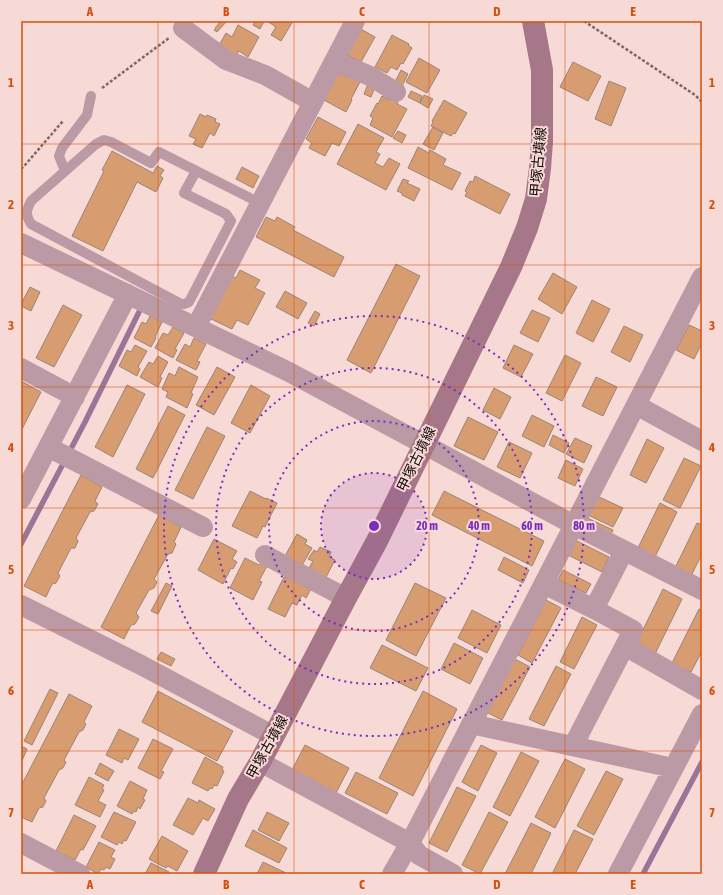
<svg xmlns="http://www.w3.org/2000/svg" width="723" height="895" font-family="'Asap Condensed','Noto Sans JP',sans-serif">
<rect width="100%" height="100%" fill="#f7d9d6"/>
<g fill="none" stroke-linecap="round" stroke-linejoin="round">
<path stroke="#9c7498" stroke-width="5.5" d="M21 544 85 422 139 312
M643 874 702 762"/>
</g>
<path fill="#d89c71" stroke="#9a8576" d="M221 21H227L217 32 214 30 216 28H215Z
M255 21H264L260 29 253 25Z
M267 21H293L281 41 271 35 276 27Z
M238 25 259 37 248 57 239 51 235 57 218 47 226 33 232 37Z
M359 28 375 37 361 62 344 53Z
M392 35 409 44 408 45 412 48 403 64 401 63 397 70 391 67 387 73 375 67Z
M419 58 440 70 427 93 406 82Z
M573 62 601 76 588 101 560 87Z
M401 70 408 74 402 86 395 82Z
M344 71 361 80 351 99 352 100 346 112 322 99 337 72 342 75Z
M609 81 626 88 611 126 595 119Z
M368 84 375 87 371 97 364 94Z
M411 91 422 96 420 103 408 97Z
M424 95 433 99 428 108 420 103Z
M382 96 390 100 391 98 398 102 397 104 407 109 392 137 370 125 373 118 370 116 377 103 378 104Z
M444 100 467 113 455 134 453 133 451 136 431 126 433 122 432 121Z
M200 114 206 117 207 115 216 119 215 122 220 124 214 136 210 133 202 148 193 144 196 139 189 136Z
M318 117 346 132 339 146 332 143 325 156 309 148 312 143 306 139Z
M358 124 384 138 376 152 380 154 375 163 383 167 389 158 400 164 386 190 337 164Z
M433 127 443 133 434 150 423 144Z
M398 131 406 135 402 143 393 138Z
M418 147 429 153 430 150 446 159 443 165 461 173 452 190 408 168Z
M112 151 153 173 157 166 164 170 160 176 163 178 156 192 137 182 103 251 72 236 104 171 102 170Z
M242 167 259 176 253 188 236 179Z
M475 176 510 194 500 214 465 196 467 192 465 191 470 181 473 182Z
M403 179 409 181 407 183 420 189 414 201 402 195V193L397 191Z
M266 217 275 221 277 217 295 227 293 230 344 257 334 277 256 237Z
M396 264 420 276 371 373 347 360Z
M240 270 260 280 255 288 265 293 248 325 237 320 232 329 209 318 230 275 236 278Z
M553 273 577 287 562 314 538 299Z
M30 287 40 292 31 311 21 306V304Z
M285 291 307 303 298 319 276 307Z
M592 300 610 309 593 342 576 333Z
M63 305 82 315 54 367 36 358Z
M532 310 550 318 538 342 520 333Z
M315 311 320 314 314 326 308 323Z
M150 316 162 322 155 337 156 338 151 347 134 338 142 322 146 324Z
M689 325 702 331V343L694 359 676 350Z
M624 326 643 335 630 362 611 352Z
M173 327 184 333 175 349 177 350 173 358 155 348 163 333 168 335Z
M194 338 206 344 197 361 200 362 196 370 176 360 185 344 190 347Z
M135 345 147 351 138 367 140 369 137 376 119 366 127 350 131 352Z
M514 345 533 354 521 377 503 368Z
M565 355 581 363 562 401 546 393Z
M158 356 168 362 160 377 162 378 158 387 140 377 149 362 153 364Z
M179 367 198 377 191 393 193 394 187 408 166 397 168 392 162 389 169 373 175 376Z
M217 367 235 377 214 415 196 405Z
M596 377 617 387 603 416 582 406Z
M23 382 41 392 21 431V386Z
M127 385 145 394 113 457 95 447Z
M251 385 270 396 250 433 231 423Z
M494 388 511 397 500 419 483 410Z
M168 406 185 415 153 478 136 469Z
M532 415 554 426 544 447 522 436Z
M468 417 498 432 484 460 454 446Z
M207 427 225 436 193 499 175 490Z
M553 435 569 443 564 453 549 445Z
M575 438 592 446 584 463 566 454Z
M647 439 664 448 646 483 630 475Z
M509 442 532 453 520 478 497 467Z
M684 458 701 466 680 508 663 500Z
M566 460 583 469 575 486 558 478Z
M81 475 102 487 95 501 98 504 94 511 90 512 76 538 78 541 75 548H71L58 573 60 576 56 583 52 584 46 597 24 586Z
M250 491 266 499V498L277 503 265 527 263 526 257 538 232 526Z
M444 491 544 541 532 566 432 515Z
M597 496 623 508 613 527 588 515Z
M660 503 677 512 653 561 636 552Z
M159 515 181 527 174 542 176 544 172 553 168 554 154 579 157 582 154 588 149 590 136 613 139 617 135 624 131 625 124 639 101 627Z
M585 517 613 530 609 539 581 525Z
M697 523 702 525V554L690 578 674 570Z
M297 534 307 540 305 544 312 548 301 567 284 558Z
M214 539 237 551 232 559 237 562 233 569 231 568 223 584 198 570Z
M575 540 609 557 602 572 568 555Z
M320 547 331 552 329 557 335 560 325 579 308 570 313 561 308 559 314 550 317 552Z
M504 557 529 570 523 583 498 570Z
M245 558 259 565 261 563 267 566 259 581 262 582 253 600 230 588Z
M563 570 591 584 586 593 558 580Z
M291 576 311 589 306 598 302 595 297 605 292 603 285 617 268 609 284 577 289 579Z
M166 583 172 586 158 614 151 611Z
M415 583 446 598 416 656 386 640Z
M663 589 682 599 655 654 636 644Z
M546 600 561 608 532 663 518 655Z
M699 609 702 610V651L691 672 672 663Z
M472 610 501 625 487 653 458 638Z
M582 617 597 625 574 669 560 662Z
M454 643 483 658 470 684 441 669Z
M382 645 428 668 416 691 370 668Z
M161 652 175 659 171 666 157 659Z
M513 658 530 667 502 720 486 712Z
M556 666 571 674 544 726 529 719Z
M50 689 58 693 32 745 24 741Z
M158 691 233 731 217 761 142 722Z
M423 691 457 709 413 796 379 778Z
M69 694 92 706 84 722 86 724 83 730 79 732 64 760 66 762 63 768 59 770 44 798 46 801 43 807 39 808 32 822 21 817V786Z
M119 729 139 739 128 760 124 758 122 763 106 755Z
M153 739 173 749 161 771 164 772 160 779 138 768Z
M305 745 349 768 336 793 292 770Z
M481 745 497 753 478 791 462 782Z
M21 746 27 749 21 763Z
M521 752 539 761 510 816 493 807Z
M205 757 223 767 222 770 224 771 217 786 214 785 212 789 210 788 208 791 192 783Z
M565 759 585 769 555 828 535 817Z
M100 763 114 771 108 781 95 774Z
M606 771 623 779 594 835 577 826Z
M356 772 398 793 387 814 345 793Z
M89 777 104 785 102 789 104 790 98 801 106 805 100 817 75 805Z
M130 781 147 790 143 799 145 800 140 809 138 807 136 812 134 811 132 814 117 806Z
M457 787 476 796 447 852 429 843Z
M188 798 198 803 199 800 215 809 208 821 203 818 193 835 173 825Z
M114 812 136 822 126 841 124 840 122 844 119 842 117 845 101 837Z
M267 812 289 823 279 841 258 830Z
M489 812 508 822 480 874 462 865Z
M74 815 96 826 83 850 81 849 75 860 56 851Z
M531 823 551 833 531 874H505Z
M253 830 287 848 279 863 245 846Z
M574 830 593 839 575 874H552Z
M162 836 188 851 177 871 168 866 166 868 149 859Z
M99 842 115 850 111 857 115 859 110 869 106 867 104 870 101 869 98 874 86 867Z
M263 862 286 873 285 874H257Z
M151 863 169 872 168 874H145Z"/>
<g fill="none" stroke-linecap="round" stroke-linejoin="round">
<path stroke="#7c6967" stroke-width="2.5" stroke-dasharray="3 2" stroke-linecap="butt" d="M584 21 695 95 702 102
M102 88 169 38
M21 169 25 165 63 121"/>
<path stroke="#bb9aa5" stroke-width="10" d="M65 171 59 156 62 148 87 115 91 96
M196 171 184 193 226 214 231 221 189 302 184 304H181L31 224C25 214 26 211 31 201L96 144 104 140 111 142 151 163 159 152 260 203"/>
<path stroke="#bb9aa5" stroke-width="20" d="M183 28 226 60 265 75 313 102
M335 61 370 76 396 92
M21 243 289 372 574 525 702 590
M196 327 355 21
M21 368 75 397
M636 405 702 441
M48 447 203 527
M21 499 128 294
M265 555 346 598
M544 584 594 609 633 630 573 746
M21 605 141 665 274 736
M594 609 624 551
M625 646 702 690
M471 724 673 768
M260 762 410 843 419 855 453 874
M21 843 80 874
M392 874 410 843 702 277
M618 874 702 714"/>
<path stroke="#a67788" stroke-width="22" d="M204 874 238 799 260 762 346 598 377 541 511 267 527 228 536 199 540 168 542 142V70L533 21"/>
</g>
<path fill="none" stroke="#d3510c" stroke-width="1" stroke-opacity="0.55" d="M158 21V874M294 21V874M429 21V874M565 21V874M21 144H702M21 265H702M21 387H702M21 508H702M21 630H702M21 751H702"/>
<circle cx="374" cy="526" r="53" fill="#7b2cbf" fill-opacity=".12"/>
<g fill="none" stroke="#7b2cbf" stroke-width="2" stroke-dasharray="2 4">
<circle cx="374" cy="526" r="53"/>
<circle cx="374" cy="526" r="105"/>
<circle cx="374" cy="526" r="158"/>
<circle cx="374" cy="526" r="210"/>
</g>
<g text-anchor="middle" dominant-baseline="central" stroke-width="4" stroke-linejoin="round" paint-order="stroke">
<g font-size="14" fill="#130908" stroke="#f7d9d6">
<text transform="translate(538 162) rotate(-85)">甲塚古墳線</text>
<text transform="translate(416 459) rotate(-64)">甲塚古墳線</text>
<text transform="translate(267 747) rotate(-61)">甲塚古墳線</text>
</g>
</g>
<circle cx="374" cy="526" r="6" fill="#7b2cbf" stroke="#f7d9d6" stroke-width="2"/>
<g font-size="12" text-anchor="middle" font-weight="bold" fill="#7b2cbf" stroke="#f7d9d6" stroke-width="4" stroke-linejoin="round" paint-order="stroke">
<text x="427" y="530">20 m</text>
<text x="479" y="530">40 m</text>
<text x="532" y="530">60 m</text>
<text x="584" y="530">80 m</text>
</g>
<rect width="723" height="895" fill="none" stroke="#f7d9d6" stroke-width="44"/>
<rect x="22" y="22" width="679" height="851" fill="none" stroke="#d3510c" stroke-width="1.5"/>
<g font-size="13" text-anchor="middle" font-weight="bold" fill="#d3510c">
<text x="90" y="16">A</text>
<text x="226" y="16">B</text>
<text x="362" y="16">C</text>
<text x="497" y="16">D</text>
<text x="633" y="16">E</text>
<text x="11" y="87">1</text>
<text x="712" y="87">1</text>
<text x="11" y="209">2</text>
<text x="712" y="209">2</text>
<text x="11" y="330">3</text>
<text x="712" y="330">3</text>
<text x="11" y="452">4</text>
<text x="712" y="452">4</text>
<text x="11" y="574">5</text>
<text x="712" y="574">5</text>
<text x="11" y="695">6</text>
<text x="712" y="695">6</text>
<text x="11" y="817">7</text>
<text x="712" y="817">7</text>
<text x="90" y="889">A</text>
<text x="226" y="889">B</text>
<text x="362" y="889">C</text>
<text x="497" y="889">D</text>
<text x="633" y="889">E</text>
</g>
</svg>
